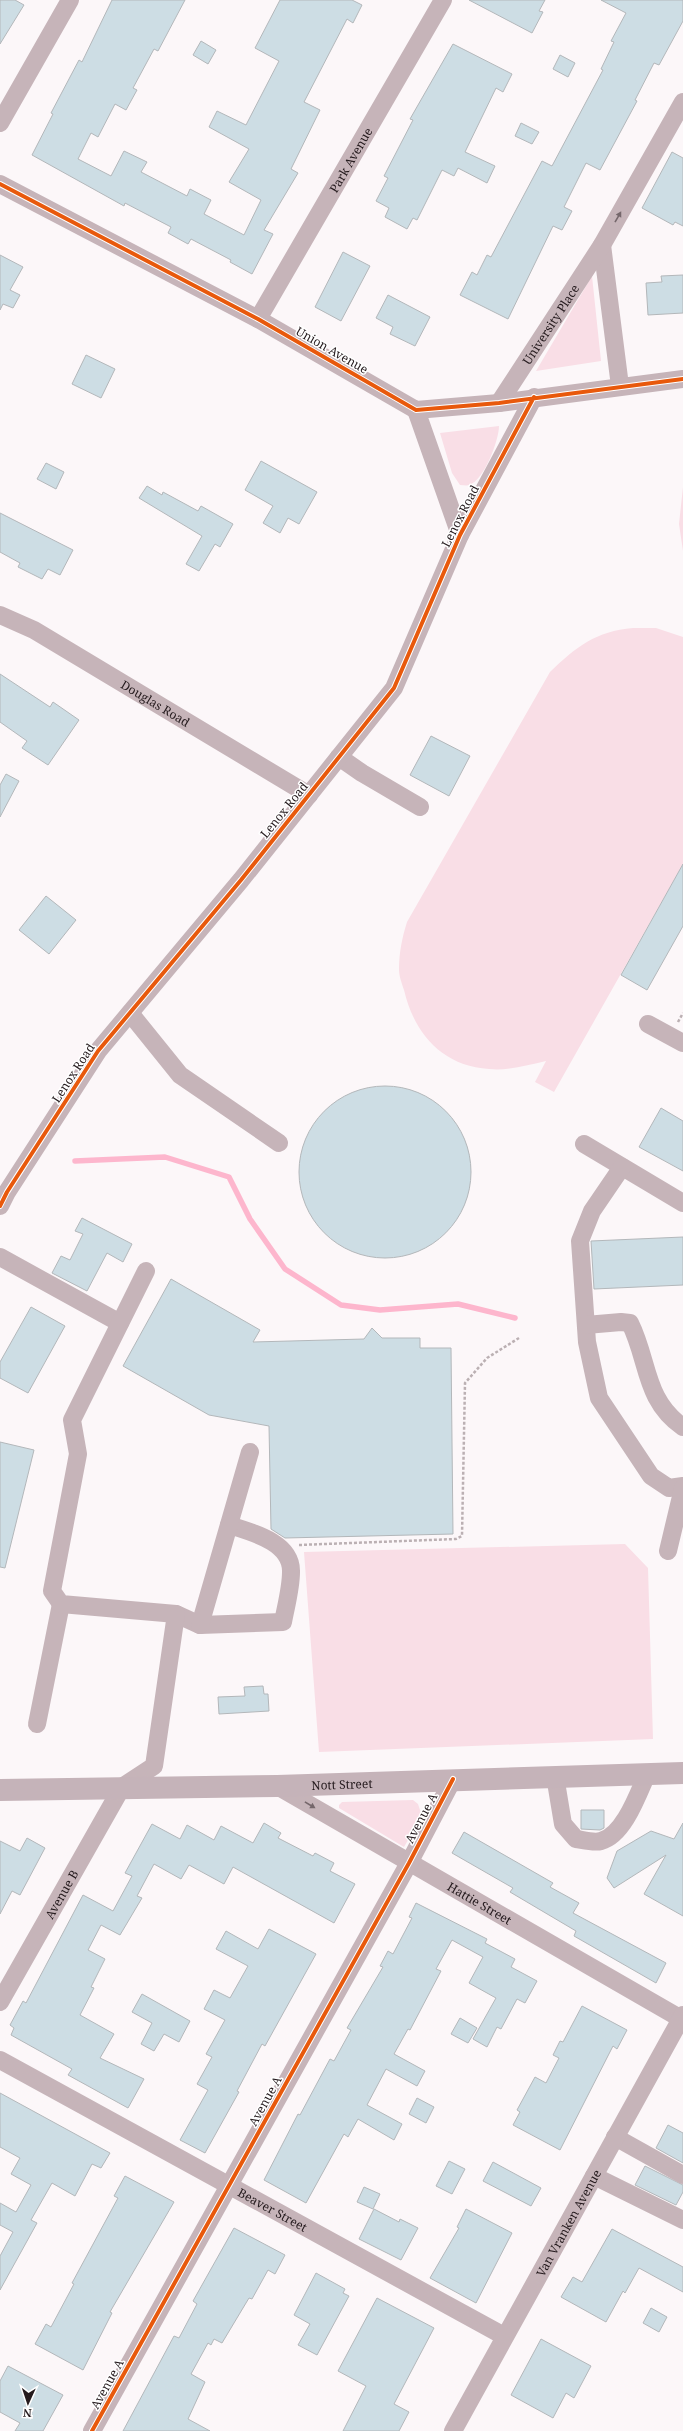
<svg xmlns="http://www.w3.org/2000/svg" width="683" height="2431" font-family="'Noto Serif',serif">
<rect width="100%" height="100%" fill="#fcf7f9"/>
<path fill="#f9dee6" d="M592 276 601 361 536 371Z
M499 426C499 440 484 481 469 485 467 486 463 485 460 485L452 473 440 433Z
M683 487V551L679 524Z
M633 628H656L683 637V864L554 1092 535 1082 546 1061C528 1065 508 1071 489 1069 442 1066 414 1033 404 990 402 984 399 976 399 970 399 953 402 938 407 922L550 672C576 647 596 631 633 628Z
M625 1544 648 1568 653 1739 319 1752 304 1552Z
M413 1800 418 1804 422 1816 404 1847 339 1808V1805L342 1802Z"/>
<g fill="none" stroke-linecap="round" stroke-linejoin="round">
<path stroke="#fdb6cd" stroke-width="5.5" d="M75 1161 165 1157 229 1177 250 1219 285 1269 341 1305 380 1310 458 1304 515 1318"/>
</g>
<path fill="#cddde4" stroke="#b3b7ba" d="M0 0H15L24 5 0 44Z
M112 0H185L158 51 154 49 133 88 137 90 126 110 115 104 98 137 91 133 78 159 111 176 124 151 147 162 141 172 187 196 190 189 211 200 204 214 244 235 261 200 229 182 249 149 209 127 217 111 246 125 279 61 255 48 280 0H352L362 5 353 23 347 19 304 102 320 110 291 169 298 173 264 230 273 234 252 274 230 262 231 260 191 239 188 244 168 233 171 227 125 203 124 206 32 155 53 114 51 113 79 60 82 62Z
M469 0H545L539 11 543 12 532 33Z
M601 0H683V21L659 65 654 63 635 100 637 101 600 170 586 163 564 207 572 211 562 230 553 226 508 319 460 295 472 272 477 275 487 255 491 257 542 161 552 166 603 70 601 69 614 42 611 41 626 13Z
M201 41 216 50 208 64 193 55Z
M453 44 512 74 503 92 496 88 465 152 495 166 487 183 458 168 454 176 442 170 417 220 413 218 407 229 385 217 389 208 376 201 388 178 384 176 413 120 410 119Z
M560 55 575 63 568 77 553 69Z
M521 123 539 132 532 144 515 136Z
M672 152 683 158V226L675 222 673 225 642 208Z
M343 252 370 266 341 321 315 307Z
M0 255 23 267 10 290 20 295 13 308 3 304 0 310Z
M683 275V313L648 315 646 283 662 282 661 276Z
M388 295 430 317 415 346 390 334 393 327 376 318Z
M86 355 115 369 101 398 72 384Z
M261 461 317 492 299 524 288 518 280 533 263 523 273 506 245 490Z
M46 463 64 472 56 489 37 479Z
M147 486 162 495 163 492 198 511 201 506 233 524 220 547 215 544 199 571 186 564 202 536 139 498Z
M0 513 73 550 60 575 48 569 42 579 18 567 20 563 0 552Z
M0 674 50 707 53 702 79 720 48 765 22 748 27 741 0 722Z
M431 736 470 756 449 796 410 775Z
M6 774 19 781 0 817V785Z
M683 864V926L647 990 621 975Z
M46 896 76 920 49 954 19 930Z
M299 1172a86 86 0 1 1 172 0a86 86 0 1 1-172 0Z
M661 1108 683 1121V1171L639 1147Z
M82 1218 132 1244 123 1262 107 1253 87 1291 52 1273 61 1256 70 1260 83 1234 75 1231Z
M683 1237V1285L594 1289 591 1241Z
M171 1279 260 1330 253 1342 364 1339 372 1328 382 1338H420V1348H451L453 1534 285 1538 271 1529 269 1426 209 1415 123 1366Z
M31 1307 65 1326 28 1393 0 1378V1362Z
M0 1442 34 1450 5 1568 0 1567Z
M263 1686 264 1694H268L269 1711 219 1714 218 1697 245 1696 244 1687Z
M581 1810H604V1828L600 1830 581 1829Z
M264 1823 281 1833 278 1838 313 1856 315 1853 334 1863 330 1871 355 1884 334 1923 233 1867 224 1884 189 1865 181 1879 154 1864 137 1896 142 1898 120 1935 101 1925 88 1950 105 1959 91 1987 94 1988 80 2015 114 2034 100 2058 144 2079 128 2108 68 2075 72 2069 11 2035 14 2028 10 2025 23 2001 26 2003 83 1895 113 1911 132 1876 125 1873 152 1824 180 1839 187 1825 214 1840 221 1826 253 1843Z
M683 1823V1916L644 1894 666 1855 614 1888 607 1878 617 1851 651 1831 674 1839Z
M464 1832 553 1883 550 1887 579 1903 573 1913 666 1963 656 1983 574 1936 576 1931 510 1892 513 1888 452 1853Z
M27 1838 45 1848 20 1895 12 1891 0 1914V1841L20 1851Z
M416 1903 487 1939 485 1943 515 1959 511 1967 537 1981 525 2003 517 1999 501 2029 497 2027 487 2047 473 2039 496 1998 469 1983 483 1957 452 1940 436 1969 441 1971 410 2030 408 2029 394 2054 425 2071 417 2086 386 2069 367 2105 402 2124 394 2140 358 2119 348 2137 344 2134 306 2203 264 2180 298 2114 300 2115 330 2059 334 2061 351 2030 347 2028 383 1967 380 1966 388 1951 393 1954 412 1918 409 1917Z
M269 1929 316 1954 265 2046 262 2044 237 2091 239 2092 205 2153 180 2140 208 2090 197 2084 212 2057 206 2054 225 2020 204 2009 214 1990 230 1998 248 1966 216 1949 226 1931 258 1949Z
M142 1994 190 2021 179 2042 164 2034 154 2051 141 2044 152 2023 132 2012Z
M582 2006 627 2030 617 2049 613 2046 560 2150 513 2125 520 2112 517 2110 535 2077 546 2083 559 2058 553 2055 560 2041 563 2042Z
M460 2018 477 2028 468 2043 451 2034Z
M0 2093 110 2153 101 2168 92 2164 75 2196 52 2183 31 2220 37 2223 0 2290V2256L13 2232 0 2225V2203L16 2212 31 2185 11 2174 20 2158 0 2147Z
M417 2098 434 2107 426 2123 409 2114Z
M668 2125 683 2133V2163L656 2148Z
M449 2161 465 2169 452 2194 436 2186Z
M493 2162 541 2188 531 2206 483 2181Z
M645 2166 683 2185V2192L676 2205 635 2185Z
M125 2176 174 2202 110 2312 112 2313 83 2370 35 2344 46 2324 51 2327 74 2284 72 2283 118 2198 114 2196Z
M364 2187 380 2194 373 2209 357 2202Z
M374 2209 399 2222 400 2219 418 2228 401 2260 359 2239Z
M466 2209 512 2233 476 2303 430 2278 459 2228 457 2227Z
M234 2228 285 2255 275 2274 268 2270 252 2299 249 2298 222 2343 214 2339 211 2345 208 2343 191 2374 205 2382 188 2419 210 2431H123L174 2336 179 2338 197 2304 193 2301Z
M612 2229 683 2267V2292L639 2268 625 2293 623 2291 606 2322 561 2297 573 2277 582 2282Z
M316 2273 345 2289 343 2293 349 2296 317 2355 298 2345 310 2324 294 2315Z
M377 2298 434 2328 394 2404 409 2412 399 2431H343L366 2386 338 2371Z
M651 2308 667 2317 659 2332 643 2323Z
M541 2339 591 2366 574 2398 566 2393 553 2418 511 2395Z
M8 2366 63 2395 43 2431H15L20 2423 0 2412V2381Z"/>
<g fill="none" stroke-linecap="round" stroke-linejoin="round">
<path stroke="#bbb0b3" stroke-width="2.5" stroke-dasharray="3 2" stroke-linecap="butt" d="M678 1022 683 1013
M299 1545 456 1539 462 1536 465 1383 487 1358 519 1338"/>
<g stroke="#c6b4b9" stroke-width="18">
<path d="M0 123 70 0"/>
<path d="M0 184 258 319 416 410 499 403 683 379"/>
<path d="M602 245 620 386"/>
<path id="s1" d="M258 319 443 0"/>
<path id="s2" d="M499 403 602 245 683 102"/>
<path d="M416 410 460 535"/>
<path id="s3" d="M0 615 34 630 309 795"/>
<path d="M339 757 362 773 420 807"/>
<path d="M130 1013 180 1075 279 1143"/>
<path d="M648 1024 683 1043"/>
<path d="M584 1144 683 1203"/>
<path d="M622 1167 592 1211 580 1241 587 1342 599 1398 651 1476 669 1488 683 1486"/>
<path d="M0 1206 7 1192 98 1051 241 880 394 688 460 535 534 397"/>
<path d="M0 1257 120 1323"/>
<path d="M586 1325 621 1322 630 1323C649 1361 644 1400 683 1427"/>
<path d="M668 1551 683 1488"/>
<path d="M176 1614 200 1625 283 1622C286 1606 291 1588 291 1572 292 1542 251 1532 229 1525"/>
<path d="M200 1625 250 1452"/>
<path d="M37 1724 61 1604"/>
<path d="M555 1776 563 1824 576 1839C583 1840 594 1843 601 1841 624 1835 638 1794 647 1774"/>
<path id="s4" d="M277 1786 683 2020"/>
<path id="s5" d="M0 2002 122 1787 154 1766 176 1614 61 1604 52 1591 78 1454 72 1420 146 1271"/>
<path id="s6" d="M0 2060 504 2336"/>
<path d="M615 2137 683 2175"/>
<path d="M594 2176 683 2220"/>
<path d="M92 2431 409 1863 453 1779"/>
<path id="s7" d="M453 2431 683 2015"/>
</g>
<path stroke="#c5b3b9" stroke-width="22" id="s8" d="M0 1790 277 1786 683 1773"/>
<defs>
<path id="cycleway" d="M0 184 258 319 416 410 499 403 683 379
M0 1206 7 1192 98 1051 241 880 394 688 460 535 534 397
M92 2431 409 1863 453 1779"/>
</defs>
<use href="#cycleway" stroke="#fff" stroke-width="6"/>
<use href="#cycleway" stroke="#e8590c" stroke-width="4"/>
</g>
<defs><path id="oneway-solid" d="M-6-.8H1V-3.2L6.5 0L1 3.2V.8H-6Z"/></defs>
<g fill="#75676b">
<use href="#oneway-solid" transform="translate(618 217) rotate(-60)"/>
<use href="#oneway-solid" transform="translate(310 1805) rotate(31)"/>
</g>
<g text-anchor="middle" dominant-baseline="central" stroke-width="3" stroke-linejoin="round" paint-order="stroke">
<g font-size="12" fill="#241a1d" stroke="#fff">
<text stroke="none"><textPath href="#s1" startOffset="184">Park Avenue</textPath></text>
<text stroke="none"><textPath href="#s2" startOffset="94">University Place</textPath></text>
<text transform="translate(332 350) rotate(30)">Union Avenue</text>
<text transform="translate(460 516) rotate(-63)">Lenox Road</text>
<text stroke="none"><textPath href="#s3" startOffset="179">Douglas Road</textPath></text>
<text transform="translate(284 810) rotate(-51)">Lenox Road</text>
<text transform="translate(73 1073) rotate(-57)">Lenox Road</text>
<text stroke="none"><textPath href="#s8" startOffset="342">Nott Street</textPath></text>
<text transform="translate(421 1818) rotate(-62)">Avenue A</text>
<text stroke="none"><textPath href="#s5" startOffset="124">Avenue B</textPath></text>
<text stroke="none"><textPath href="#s4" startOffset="234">Hattie Street</textPath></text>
<text transform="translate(265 2101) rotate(-61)">Avenue A</text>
<text stroke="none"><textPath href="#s6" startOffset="311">Beaver Street</textPath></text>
<text stroke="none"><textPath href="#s7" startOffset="238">Van Vranken Avenue</textPath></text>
<text transform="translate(107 2384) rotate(-61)">Avenue A</text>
</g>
</g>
<g transform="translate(28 2403) rotate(183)" stroke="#ffffff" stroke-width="3" paint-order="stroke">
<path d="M0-3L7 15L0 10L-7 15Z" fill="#241a1d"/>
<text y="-6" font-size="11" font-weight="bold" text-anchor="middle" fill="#241a1d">N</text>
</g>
</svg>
